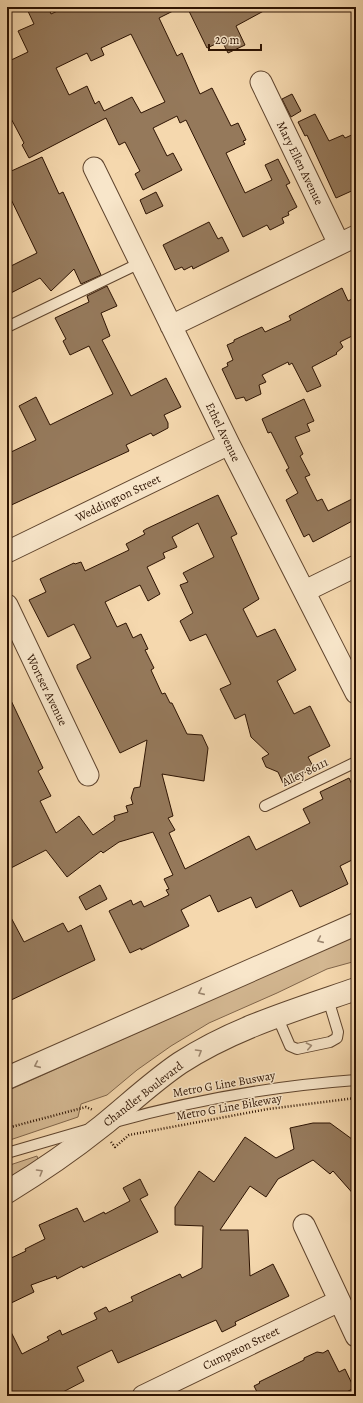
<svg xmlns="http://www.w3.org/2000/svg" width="363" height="1403" font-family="Alegreya,serif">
<rect width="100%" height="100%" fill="#f5d8ae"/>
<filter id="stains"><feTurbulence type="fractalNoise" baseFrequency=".005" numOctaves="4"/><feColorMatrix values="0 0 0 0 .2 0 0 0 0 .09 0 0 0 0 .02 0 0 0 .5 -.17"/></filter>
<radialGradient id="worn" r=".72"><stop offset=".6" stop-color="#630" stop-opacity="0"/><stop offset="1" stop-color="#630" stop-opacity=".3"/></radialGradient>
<path fill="#d3b791" stroke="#80654a" d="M356 935V961L327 969 277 993 209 1023 171 1046 137 1070 107 1095 81 1104 78 1117 7 1141V1091Z
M37 1156 38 1160 7 1179V1166Z"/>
<path fill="#95795b" stroke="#2d1302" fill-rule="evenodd" d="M26 7H48L51 14 66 7H181L159 18 177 56 182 53 200 94 212 88 231 126 238 123 246 140 243 141 245 144 226 153 245 193 272 180 265 165 278 159 290 183 286 185 297 207 288 212 289 215 282 218 284 223 270 230 267 225 243 237 186 120 180 123 177 116 153 128 167 156 173 153 182 170 143 190 135 174 140 171 125 142 119 145 106 118 29 158 22 145 24 143 7 111V62L28 52 18 31 34 24ZM131 34 165 102 141 113 132 97 104 111 99 101 95 104 87 86 69 95 56 68 87 53 91 61 104 55 101 48Z
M187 7H271L236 26 245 45 228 53 222 41 207 48Z
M292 94 301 111 291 117 282 99Z
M315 114 329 141 343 135 345 138 356 133V189L336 198 307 135 305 136 298 122Z
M42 157 59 194 63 192 101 275 81 284 74 269 51 291 40 278 7 295V268L37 253 7 191V173Z
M156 192 163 206 146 214 140 200Z
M209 222 218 239 222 237 229 251 193 269 192 266 184 270 182 267 175 270 163 245Z
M107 286 117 306 101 313 110 336 102 340 131 396 166 378 181 407 164 415 168 423V428L153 436 151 433 126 445 129 451 7 507V454L36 440 19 406 36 397 50 425 113 394 89 346 70 355 63 341 66 339 55 318 89 302 87 296Z
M342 288 348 301 356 297V334L340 342 343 347 336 353 337 354 312 367 321 386 307 392 292 363 289 365 288 362 262 375 266 382 259 385 261 394 246 401 244 397 236 399 222 369 228 366 227 363 233 360 227 345 234 342V340L262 327 265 332 291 320 289 316Z
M304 399 314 421 307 424 310 431 295 437 303 454 300 456 310 475 305 477 317 501 322 499 328 511 356 497V519L313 542 309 534 304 537 286 500 298 493 286 470 289 468 271 432 268 433 262 419Z
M218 495 237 534 231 537 259 599 243 609 257 637 275 629 296 670 277 681 294 714 310 706 330 746 308 757 314 768 283 783 278 772 266 767 262 758 269 754 251 737 245 714 235 719 220 689 231 684 206 634 190 641 180 621 193 613 180 585 188 582 183 573 214 557 198 523 172 537 177 547 163 553 165 558 147 567 160 594 148 601 140 585 105 602 117 627 126 623 133 638 141 634 148 649 145 650 154 668 151 670 162 694 165 693 170 703H172L187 734 202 735 208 748 204 781 162 774 173 816 168 818 175 830 169 833 185 869 249 836 256 850 310 823 303 809 323 799 320 792 349 778 356 793V858L340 866 348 884 300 907 292 890 256 908 251 897 218 912 210 895 181 910 189 926 141 950V948L130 953 109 911 131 900 133 905 141 901 144 907 169 895 166 890 169 889 164 879 173 875 153 832 119 842 103 853 101 851 67 877 46 850 7 870V692L43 768 38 771 51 796 40 801 56 833 79 816 93 835 115 820 114 816 128 812 126 806 133 804 131 798 134 788 140 787 147 740 120 753 77 668V665L91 658 74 624 48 637 29 600 46 592 40 579 74 563 75 564 81 562 85 571 129 550 126 544 145 534 143 531 146 529Z
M100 885 107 899 86 910 79 897Z
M7 910 24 942 63 923 68 932 81 925 95 960 7 1002Z
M313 1123H330L356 1142V1197L333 1171 330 1174 313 1160 278 1179 266 1197 250 1186 220 1230H248L250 1276 273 1264 289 1296 235 1322 236 1325 222 1332 216 1320 118 1363 112 1350 77 1367 84 1381 63 1392 65 1396H7V1324L22 1354 49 1340 47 1337 60 1330 62 1335 97 1319 94 1313 106 1307 109 1312 133 1301 131 1297 180 1274 182 1278 202 1268 203 1226 175 1225V1207L199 1171 214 1182 245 1137 276 1158 294 1149 290 1128Z
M140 1179 148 1195 140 1199 158 1232 83 1268 82 1266 57 1279 56 1276 31 1285 34 1292 7 1305V1260L26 1251 25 1249 45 1239 39 1225 77 1208 84 1222 104 1212 105 1214 130 1201 123 1188Z
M328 1350 339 1372 345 1369 354 1388 339 1396H259L254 1386 260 1383 259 1382 304 1360V1358L317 1352 323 1353Z"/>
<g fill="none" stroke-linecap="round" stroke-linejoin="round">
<defs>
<path id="service" d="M7 327 140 263
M265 806 356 762
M277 1016 290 1046 297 1049 330 1042 337 1038 338 1032 328 999
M115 1122C194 1100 274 1086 356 1080
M7 1153 86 1130"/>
<path id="minor" d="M261 82 339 244
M94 168 229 444 356 693
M171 326 356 236
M7 552 229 444
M305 591 356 566
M7 605 88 775
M304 1225 356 1336
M143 1396 339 1301"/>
<path id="tertiary" d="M7 1078 356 924
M7 1192C40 1172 72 1150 102 1126 128 1105 152 1082 180 1063 234 1028 295 1010 356 989"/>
</defs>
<use href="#service" stroke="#5f442d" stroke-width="12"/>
<use href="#minor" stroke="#5f442d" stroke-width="23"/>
<use href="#tertiary" stroke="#5f442d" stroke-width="24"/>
<path stroke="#2d1302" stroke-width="2.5" stroke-dasharray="1 2" stroke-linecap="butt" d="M7 1128 86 1107 93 1110
M111 1142 115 1147 129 1135 268 1109 356 1098"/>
<use href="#service" stroke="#f8e6ca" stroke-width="10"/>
<use href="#minor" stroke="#f8e6ca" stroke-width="21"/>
<use href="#tertiary" stroke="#f8e6ca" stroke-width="22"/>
</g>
<defs><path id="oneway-chevron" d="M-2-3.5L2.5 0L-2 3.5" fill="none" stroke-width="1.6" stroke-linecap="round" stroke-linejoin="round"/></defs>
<g stroke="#9d8770">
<use href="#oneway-chevron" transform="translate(320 940) rotate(156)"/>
<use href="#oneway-chevron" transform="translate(201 992) rotate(156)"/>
<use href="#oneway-chevron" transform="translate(309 1046) rotate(-12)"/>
<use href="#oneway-chevron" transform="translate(199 1052) rotate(-31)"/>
<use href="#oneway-chevron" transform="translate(37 1065) rotate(156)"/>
<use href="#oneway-chevron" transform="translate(40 1172) rotate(-31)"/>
</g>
<g text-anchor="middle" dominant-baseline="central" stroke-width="3" stroke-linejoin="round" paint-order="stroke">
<g font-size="12" fill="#2d1302" stroke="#f8e6ca">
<text transform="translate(300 163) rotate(64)">Mary Ellen Avenue</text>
<text transform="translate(223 432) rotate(64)">Ethel Avenue</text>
<text transform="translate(118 498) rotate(-26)">Weddington Street</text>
<text transform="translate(47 690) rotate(64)">Wortser Avenue</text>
<text transform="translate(305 772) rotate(-26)">Alley 86111</text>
<text transform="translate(224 1084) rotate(-10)">Metro G Line Busway</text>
<text transform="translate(143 1094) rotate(-38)">Chandler Boulevard</text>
<text transform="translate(229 1107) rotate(-10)">Metro G Line Bikeway</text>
<text transform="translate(241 1348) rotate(-26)">Cumpston Street</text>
</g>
</g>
<rect width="363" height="1403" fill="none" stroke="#f5d8ae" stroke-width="24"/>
<rect x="8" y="8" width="347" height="1387" fill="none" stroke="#2d1302" stroke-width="2"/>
<rect x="12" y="12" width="339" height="1379" fill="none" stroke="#2d1302"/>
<path d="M209 44v6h52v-6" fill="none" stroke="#2d1302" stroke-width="2"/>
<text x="215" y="44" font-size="12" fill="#2d1302" stroke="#f8e6ca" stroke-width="3" paint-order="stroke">20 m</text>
<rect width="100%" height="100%" filter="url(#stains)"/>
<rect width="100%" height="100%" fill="url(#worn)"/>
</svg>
